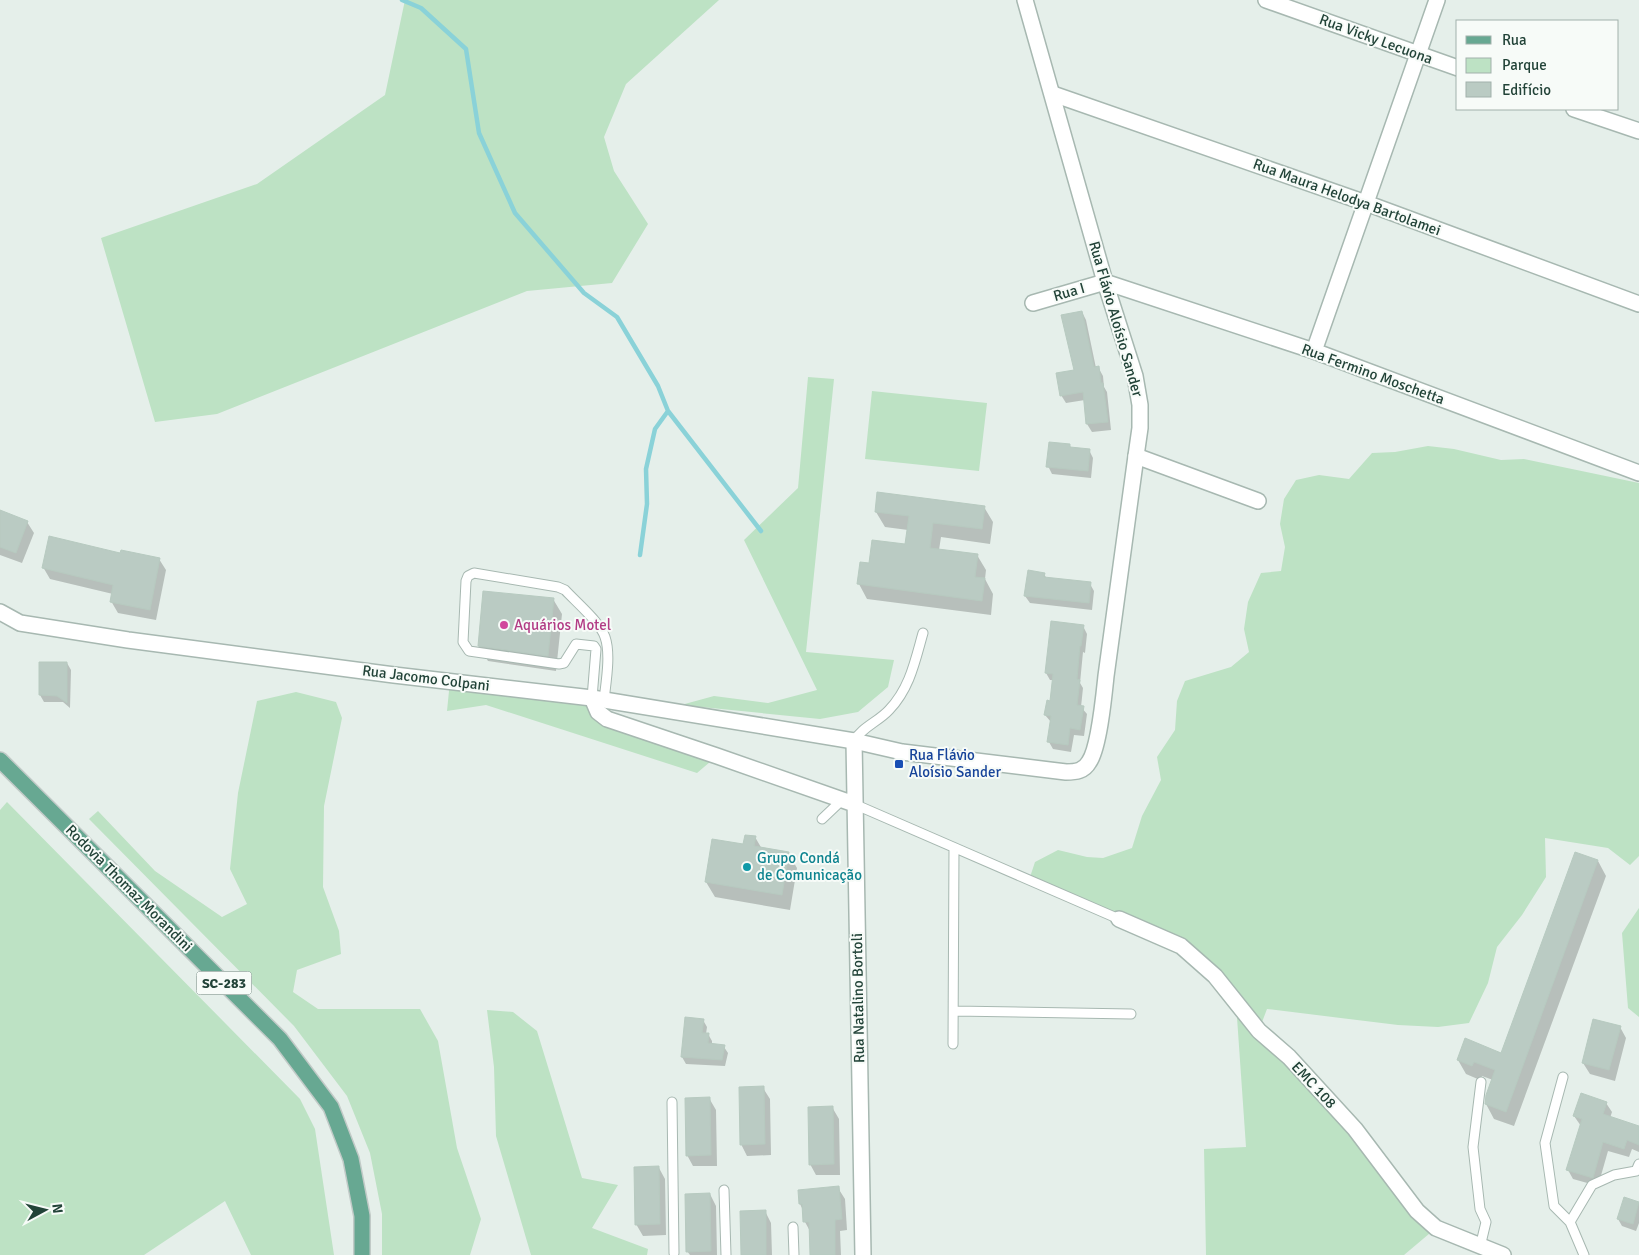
<svg xmlns="http://www.w3.org/2000/svg" width="1639" height="1255" font-family="Signika,sans-serif">
<rect width="100%" height="100%" fill="#e5efea"/>
<path fill="#bde2c4" d="M405 0H719L626 84 604 137 614 171 648 224 612 283 527 291 217 414 155 422 101 238 257 184 385 95Z
M808 377 834 379 806 652 894 660 888 687 858 712 820 719 681 705 714 696 768 703 817 690 744 540 798 488Z
M872 391 987 403 979 471 865 459Z
M1428 446 1454 449 1501 460 1524 459 1639 483V856L1630 865 1608 848 1545 838 1546 877 1522 915 1497 947 1488 983 1469 1023 1438 1027 1398 1025 1267 1009 1259 1030 1436 1228 1404 1255H1206L1204 1149 1246 1147 1236 1003 1181 946 1029 880 1035 862 1058 850 1087 857 1103 858 1132 848 1142 816 1161 780 1157 757 1175 730 1177 701 1185 681 1231 667 1249 652 1244 629 1248 602 1261 573 1281 571 1285 547 1280 524 1284 499 1296 480 1319 475 1349 479 1372 453 1395 452Z
M450 681 592 698 598 712 717 756 697 773 486 705 447 711Z
M296 692 336 702 342 718 324 806 323 887 339 931 341 954 297 970 293 992 318 1009H420L438 1041 457 1148 481 1219 470 1255H382V1214L370 1153 347 1096 294 1026 89 819 98 811 155 871 222 917 247 904 230 869 238 793 257 701Z
M7 802 300 1099 315 1129 334 1255H251L225 1201 144 1255H0V810Z
M1639 908V1017L1628 1008 1622 933Z
M487 1010 513 1012 537 1031 582 1178 618 1185 592 1228 648 1249 647 1255H531L496 1136 494 1067Z"/>
<path fill="#0003" d="M1082 312 1086 320 1096 368 1098 367 1103 376 1104 387 1107 392 1111 430 1092 432 1087 424 1085 400 1066 403 1061 395 1075 371Z
M1069 445 1072 449 1089 450 1093 458 1091 478 1052 474 1048 466Z
M984 507 993 522 990 544 941 537 939 550 977 555 986 570 985 579 993 594 991 615 867 599 859 584 870 564 906 546 908 530 885 527 876 512Z
M0 512 27 522 34 533 22 563 0 555Z
M121 555 159 559 166 570 156 620 118 613 111 601 113 594 50 579 43 567Z
M1044 574 1047 579 1090 584 1094 591 1092 610 1030 603 1025 596Z
M553 599 562 614 556 671 488 661 479 646Z
M1083 626 1087 634 1085 653 1083 652 1080 683 1083 688 1081 707 1087 714 1084 736 1074 735 1071 752 1053 749 1049 742 1051 722 1045 715 1052 702 1054 680H1050L1046 673Z
M67 663 71 670 70 708 63 702H44L40 695Z
M755 837 762 849 788 853 797 868 790 910 715 897 706 882 713 840 744 845Z
M1576 853 1598 861 1606 876 1514 1126 1494 1119 1486 1104 1493 1080 1482 1076 1480 1080 1466 1074 1458 1060 1502 1054Z
M703 1020 707 1027 706 1034H708L712 1041V1045L724 1047 728 1053 725 1066 686 1064 682 1057Z
M1620 1027 1626 1038 1615 1081 1590 1074 1583 1063Z
M763 1088 770 1099 771 1155 747 1156 741 1144Z
M709 1098 716 1110 717 1166H693L687 1155Z
M1606 1103 1612 1112 1610 1118 1639 1127V1152L1632 1149 1629 1157 1608 1151 1598 1186 1573 1179 1568 1170 1581 1126 1574 1116Z
M832 1107 839 1119 840 1175H816L810 1164Z
M659 1168 665 1179 666 1235 643 1236 636 1224Z
M838 1188 845 1199 847 1230 840 1231 841 1255H811V1233L805 1222 803 1210 800 1204Z
M710 1194 716 1206 717 1255H690L687 1251Z
M1639 1203V1223L1636 1231 1622 1226 1618 1219Z
M765 1211 771 1223 772 1255H742Z"/>
<g fill="none" stroke-linecap="round" stroke-linejoin="round">
<path stroke="#8ad2d8" stroke-width="4.5" d="M402 0 421 8 466 49 479 133 515 213 584 293 617 317 658 386 668 411 761 531
M640 555 647 504 646 469 655 429 668 411"/>
</g>
<path fill="#bacbc3" stroke="#b7cac0" d="M1082 311 1094 367 1099 366 1101 383H1103L1108 422 1086 424 1083 392 1060 396 1056 373 1074 370 1061 315Z
M1049 442 1070 444V447L1090 449 1088 471 1046 467Z
M877 492 985 506 982 529 933 523 930 548 978 554 975 577 985 578 982 601 857 584 860 562 869 563 872 540 905 544 909 516 875 512Z
M0 510 28 521 16 553 0 547Z
M49 536 120 553 121 550 160 558 150 610 110 602 113 585 42 568Z
M1028 570 1045 573 1044 577 1091 582 1089 603 1024 596Z
M483 591 554 598 548 656 478 646Z
M1051 621 1084 625 1081 646H1080L1077 679 1080 680 1077 705 1084 706 1080 730 1070 728 1068 745 1047 742 1051 716 1044 715 1047 700 1050 701 1053 674 1045 673Z
M39 662H67V703L57 696 39 695Z
M745 835 756 836 754 846 789 852 782 895 705 882 712 839 743 844Z
M1575 852 1598 860 1506 1112 1485 1104 1486 1095 1495 1070 1474 1062 1472 1066 1457 1060 1465 1038 1501 1053Z
M685 1017 704 1019 702 1033H709L708 1043 725 1045 722 1060 681 1057Z
M1593 1019 1621 1026 1609 1070 1582 1063Z
M764 1086 765 1144 740 1145 739 1087Z
M1581 1093 1607 1102 1603 1114 1639 1126V1145L1627 1140 1624 1149 1603 1142 1593 1178 1566 1170 1582 1119 1573 1116Z
M710 1097 711 1155 686 1156 685 1098Z
M833 1106 834 1164 809 1165 808 1107Z
M659 1166 660 1224 635 1225 634 1167Z
M839 1186 842 1219 835 1220V1255H810L809 1222H803L802 1204H799L798 1190Z
M710 1193 711 1251 686 1252 685 1194Z
M1624 1197 1639 1202 1633 1224 1617 1219Z
M766 1210V1255H741L740 1211Z"/>
<g fill="none" stroke-linecap="round" stroke-linejoin="round">
<defs>
<path id="service" d="M592 698 596 649 594 646 576 644 564 663 559 664 469 651 463 642 466 581 468 576 474 573 558 587 565 590C576 602 600 622 605 637 611 654 606 682 604 700
M854 741C862 727 878 722 889 710 910 688 915 661 923 633
M854 804 1119 919
M822 819 842 800
M954 1011 1131 1014
M953 1044 954 848
M1563 1077 1545 1143 1554 1206 1570 1222
M672 1102 674 1253
M724 1190 726 1255
M793 1227 794 1255
M1480 1247 1486 1222 1480 1209 1473 1147 1481 1082
M1584 1255 1570 1222 1592 1185 1614 1175 1636 1171 1639 1164"/>
<path id="minor" d="M1266 0 1458 68
M1053 94 1366 203 1639 304
M1574 109 1639 131
M1033 303 1105 282 1314 351 1639 473
M1314 351 1437 0
M1136 456 1258 501
M592 698 598 712 607 719 717 756 854 804
M854 741 863 1255
M1119 919 1181 946 1215 976 1259 1031 1289 1057 1355 1129 1417 1211 1436 1228 1503 1255"/>
<path id="tertiary" d="M0 612 20 623 128 640 394 675 592 698 854 741 902 752 1066 772C1076 772 1084 771 1089 762 1099 748 1104 695 1106 676 1116 603 1126 529 1136 456L1140 428V405L1135 376 1105 282 1025 0"/>
<path id="primary" d="M0 760 280 1039 331 1107 351 1159 362 1216V1255"/>
</defs>
<use href="#service" stroke="#a7b8b1" stroke-width="11"/>
<use href="#minor" stroke="#a7b8b1" stroke-width="18"/>
<use href="#tertiary" stroke="#a7b8b1" stroke-width="18"/>
<use href="#primary" stroke="#c1cac7" stroke-width="18"/>
<use href="#service" stroke="#fff" stroke-width="9"/>
<use href="#minor" stroke="#fff" stroke-width="15"/>
<use href="#tertiary" stroke="#fff" stroke-width="15"/>
<use href="#primary" stroke="#67a892" stroke-width="15"/>
</g>
<circle fill="#d1479c" stroke="#f7fbf8" stroke-width="2" cx="504" cy="625" r="5"/>
<rect fill="#1a4fb4" stroke="#f7fbf8" stroke-width="2" x="894" y="759" width="10" height="10" rx="2.5"/>
<circle fill="#0f9aa8" stroke="#f7fbf8" stroke-width="2" cx="747" cy="867" r="5"/>
<g text-anchor="middle" dominant-baseline="central" stroke-width="4" stroke-linejoin="round" paint-order="stroke">
<rect fill="#f7fbf8" stroke="#627a72" stroke-width="1" x="196.5" y="971.5" width="55" height="23" rx="4"/>
<g font-size="14" font-weight="bold" fill="#224338">
<text x="224" y="983">SC-283</text>
</g>
<g font-size="15" fill="#224338" stroke="#f7fbf8">
<text transform="translate(1376 39) rotate(20)">Rua Vicky Lecuona</text>
<text transform="translate(1347 197) rotate(20)">Rua Maura Helodya Bartolamei</text>
<text transform="translate(1069 292) rotate(-16)">Rua I</text>
<text transform="translate(1116 319) rotate(74)">Rua Flávio Aloísio Sander</text>
<text transform="translate(1373 374) rotate(20)">Rua Fermino Moschetta</text>
<text transform="translate(426 678) rotate(7)">Rua Jacomo Colpani</text>
<text transform="translate(129 888) rotate(45)">Rodovia Thomaz Morandini</text>
<text transform="translate(858 998) rotate(-91)">Rua Natalino Bortoli</text>
<text transform="translate(1314 1085) rotate(47)">EMC 108</text>
</g>
<g font-size="15" fill="#b23c85" stroke="#f7fbf8" text-anchor="start">
<text x="514" y="625">Aquários Motel</text>
</g>
<g font-size="15" fill="#164399" stroke="#f7fbf8" text-anchor="start">
<text x="909" y="755">Rua Flávio<tspan x="909" dy="17">Aloísio Sander</tspan></text>
</g>
<g font-size="15" fill="#0d838f" stroke="#f7fbf8" text-anchor="start">
<text x="757" y="858">Grupo Condá<tspan x="757" dy="17">de Comunicação</tspan></text>
</g>
</g>
<rect x="1456" y="20" width="162" height="90" fill="#f7fbf8" stroke="#a2b1ab"/>
<rect x="1466" y="36" width="25" height="8" fill="#67a892" stroke="#a2b1ab"/>
<text x="1502" y="45" font-size="15" fill="#224338">Rua</text>
<rect x="1466" y="58" width="25" height="15" fill="#bde2c4" stroke="#a2b1ab"/>
<text x="1502" y="70" font-size="15" fill="#224338">Parque</text>
<rect x="1466" y="82" width="25" height="15" fill="#bacbc3" stroke="#a2b1ab"/>
<text x="1502" y="95" font-size="15" fill="#224338">Edifício</text>
<g transform="translate(45 1210) rotate(83)" stroke="#f7fbf8" stroke-width="4" paint-order="stroke">
<path d="M0-4L9 19L0 12L-9 19Z" fill="#224338"/>
<text y="-8" font-size="14" font-weight="bold" text-anchor="middle" fill="#224338">N</text>
</g>
</svg>
